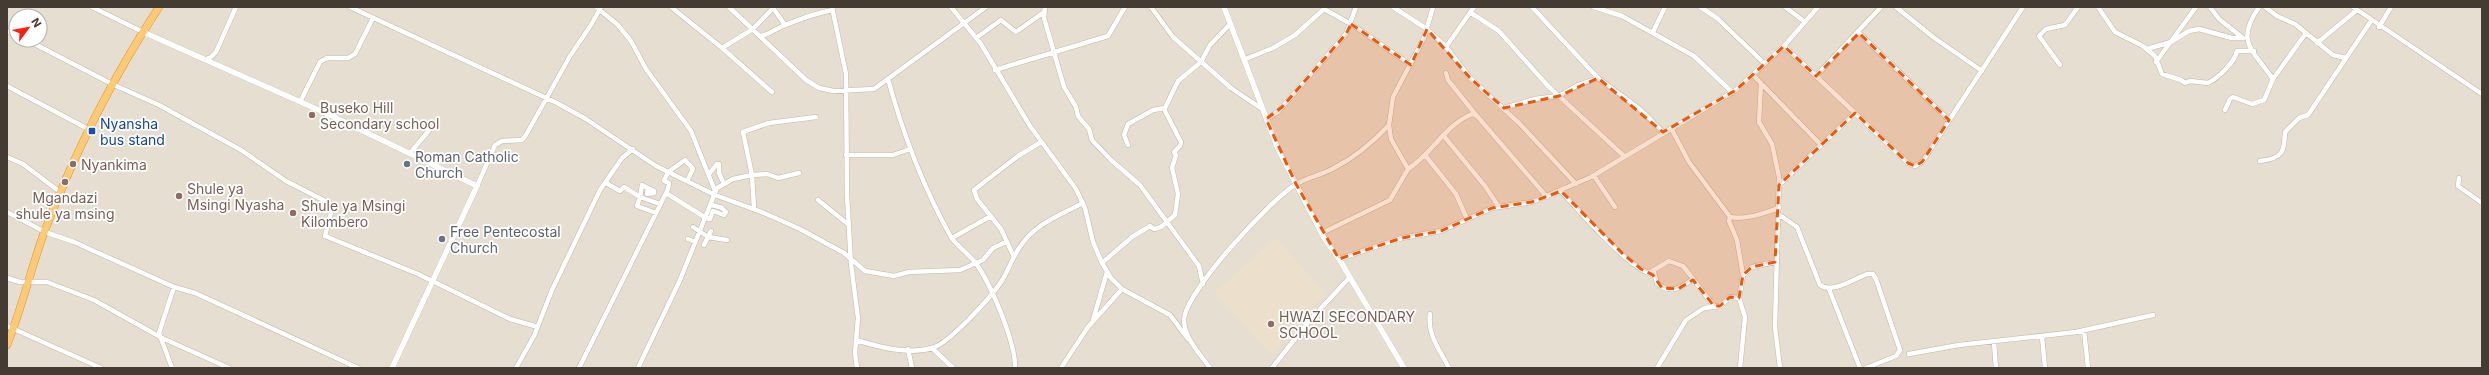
<svg xmlns="http://www.w3.org/2000/svg" width="2489" height="375" font-family="Inter,sans-serif">
<rect width="100%" height="100%" fill="#f2ece3"/>
<path fill="#e6ded1" fill-rule="evenodd" d="M7 7H2482V368H7ZM16 16H40V40H16Z"/>
<path fill="#ece0cc" d="M1276 238 1325 293 1272 355 1214 293Z"/>
<g fill="none" stroke-linecap="round" stroke-linejoin="round">
<defs>
<path id="minor" d="M92 7 143 32
M350 7 557 103 586 119 656 166 715 195 764 213 800 229 844 253 865 271 894 276 909 272 960 270 983 260 993 248 1006 242
M596 7 618 25 631 41 646 69 691 131 715 191
M671 7 722 48 772 92
M729 7 806 80 819 88 834 91 874 89 986 7
M832 7 846 74 847 195 851 264 858 318 855 353 857 368
M951 7 981 44 1030 126 1076 189 1085 208 1093 242 1102 263
M1045 7 1044 18 1064 87 1076 107 1078 116 1089 129 1092 140 1111 160 1140 185 1199 266 1203 284
M1151 7 1173 37 1231 88 1262 109
M1393 7 1427 29 1446 47
M1474 7 1446 47 1471 79 1519 123 1576 184
M1532 7 1598 78 1641 110 1663 132
M1594 7 1622 16 1694 56 1732 92
M1700 7 1717 18 1765 64
M1785 7 1805 22
M1896 7 1933 37 1982 71
M2098 7 2115 32 2143 46 2155 56 2162 74 2181 80 2185 83 2190 81 2208 83C2218 78 2235 62 2237 51H2254
M2210 7 2219 19 2243 38
M2259 7C2235 42 2252 49 2273 79
M2265 7 2277 16 2295 24 2333 55 2346 58
M2353 7 2482 94
M773 8 785 25
M1471 13 1499 31 1548 86 1624 156
M2379 27 2391 7
M7 31 16 35
M1653 32 1665 7
M1859 33 1949 120
M761 36C770 34 775 29 783 26 800 19 815 13 833 10
M976 38 1001 20 1016 32 1044 12
M27 40 112 84 159 105 241 150 286 181 333 205 325 236 418 274 510 319 538 327
M2317 43 2357 10
M1784 46 1908 163 1915 166 1922 162 2023 7
M722 48 753 29 774 7
M2147 49 2171 42 2189 31 2199 29 2232 38H2242
M204 60 211 57 216 52 236 7
M1243 60 1273 48 1295 35 1324 9 1351 24 1411 65
M2156 62 2196 7
M2060 65 2039 36 2046 29 2065 25 2078 7
M995 70 1108 36 1125 7
M1446 73 1448 80 1476 115
M1753 75 1821 145
M1816 76 1881 7
M888 79C903 134 923 187 951 237 957 246 967 253 974 261 990 281 1016 343 1015 368
M1761 83 1759 122 1772 144 1779 177 1775 327 1780 368
M7 86 88 129
M300 102 320 62 327 58H348L355 54 373 18
M1504 108 1535 99 1559 96 1578 85 1598 78
M2225 110 2230 99 2233 97 2252 104 2264 100 2273 79 2306 33
M1266 119 1278 112 1346 34 1356 7
M1671 128 1689 162 1730 217C1747 220 1763 213 1779 208
M1443 135 1485 186 1499 207
M1128 145 1124 135 1128 124 1153 110 1165 108 1178 81 1201 62 1210 45 1230 24
M410 153 431 128
M846 155H893L910 149
M1425 155 1456 194 1467 219
M7 157 23 164 60 192
M2260 161C2283 158 2284 153 2285 132L2299 118 2308 115 2371 21
M1408 169C1432 154 1445 125 1472 114L1477 116 1547 197
M709 174 717 164H719V173L724 184
M1594 176 1615 207
M2459 178 2458 186 2482 203
M606 183 620 191 624 187 640 197 637 206 656 213
M1779 185 1855 113
M477 186 495 145 502 141 522 140 526 135 570 56 591 25 601 7
M648 188 647 194 654 193V191L642 185 640 197 660 204
M1561 191C1578 210 1627 266 1649 273L1669 261 1683 266 1714 306
M666 193 706 218 710 219 713 211 724 215 726 212 722 208 712 205
M818 200 849 225
M754 209 752 175 743 132 769 123 816 117
M7 212 45 232 74 242 174 287 195 293 358 368
M1778 214 1797 227 1820 285C1832 294 1854 279 1867 274H1873L1876 279 1900 350 1896 356 1866 368
M1730 217 1729 221 1737 240 1743 275
M693 227 708 237 711 231
M1322 233 1390 200 1408 169 1391 139 1389 125 1393 97 1424 38 1433 7
M952 238 991 216
M688 239 695 242
M704 245 708 237 727 240
M1014 257C1029 226 1054 218 1083 203
M1339 259 1402 238 1441 231 1492 208 1532 202 1591 177 1736 90 1784 46 1818 7
M1654 272 1657 283C1670 295 1681 288 1693 279
M7 278 20 282H47L94 300 162 338 229 368
M1122 289 1170 315 1188 339
M1829 289 1860 368
M1739 298 1745 317 1740 368
M1430 314C1427 335 1440 350 1449 368
M1093 320 1107 272
M7 326 101 368
M2084 330 2088 368
M2042 337 2045 368
M856 340C879 347 908 355 932 348 949 344 993 295 1003 279 1007 272 1010 264 1014 257L1001 229 977 199 974 190 1018 156 1041 142
M1994 342 1996 368
M932 348 953 368
M908 349 912 368
M1909 354 1959 345 2076 332 2153 315
M172 368 159 333 174 287
M516 368 534 336 552 290 600 190 622 158 633 149
M579 368 668 189 669 183 664 181 668 172 685 160 693 169 687 181
M638 368 680 280 717 188 733 179 752 175 767 174 778 178 799 173
M1061 368 1088 327 1122 289 1111 278 1102 263 1132 237 1150 226 1154 229 1161 227 1175 215 1178 194 1172 168 1176 155 1174 152 1180 146 1181 142 1164 109
M1210 368C1200 354 1185 339 1184 321 1183 294 1270 200 1295 185 1307 177 1322 175 1334 168 1354 158 1374 141 1389 125
M1272 368 1309 321 1350 277
M1657 368 1686 320 1704 308 1720 306 1730 297 1739 298 1743 275 1752 267 1775 262 1777 258"/>
<path id="tertiary" d="M1224 7 1278 149 1324 238 1339 259 1404 368
M143 32 332 116 477 186 392 368"/>
<path id="trunk" d="M7 345C22 308 31 268 45 230 75 152 113 77 159 7"/>
</defs>
<use href="#minor" stroke="#c1b6a8" stroke-width="5.5"/>
<use href="#tertiary" stroke="#c1b6a8" stroke-width="6"/>
<use href="#trunk" stroke="#e2912d" stroke-width="8"/>
<use href="#minor" stroke="#fff" stroke-width="4.5"/>
<use href="#tertiary" stroke="#fff" stroke-width="5.5"/>
<use href="#trunk" stroke="#ffca78" stroke-width="7"/>
</g>
<path fill="#e8590c" fill-opacity="0.2" stroke="#e8590c" stroke-width="3" stroke-dasharray="8 5" stroke-linejoin="round" d="M1351 24 1411 65 1427 29 1471 79 1504 108 1559 96 1598 78 1663 132 1736 90 1784 46 1816 76 1859 33 1949 120 1922 162 1915 166 1908 163 1855 113 1779 185 1775 262 1752 267 1743 275 1739 298 1730 297 1720 306H1714L1693 280 1678 289 1662 288 1653 275 1641 269 1622 253 1561 191 1532 202 1492 208 1441 231 1402 238 1339 259 1296 184 1266 119 1282 107 1346 34Z"/>
<g fill="#8d6e63" stroke="#fff" stroke-width="1.5">
<circle cx="312" cy="115" r="4"/>
<circle cx="73" cy="164" r="4"/>
<circle cx="65" cy="182" r="4"/>
<circle cx="179" cy="196" r="4"/>
<circle cx="293" cy="213" r="4"/>
<circle cx="1271" cy="324" r="4"/>
</g>
<rect fill="#1a4fb4" stroke="#fff" stroke-width="1.5" x="88" y="127" width="8" height="8" rx="2"/>
<g fill="#6b7280" stroke="#fff" stroke-width="1.5">
<circle cx="407" cy="164" r="4"/>
<circle cx="442" cy="239" r="4"/>
</g>
<g text-anchor="middle" dominant-baseline="central" stroke-width="3.5" stroke-linejoin="round" paint-order="stroke">
<g font-size="14" fill="#785e54" stroke="#fff" text-anchor="start">
<text x="320" y="107">Buseko Hill<tspan x="320" dy="16">Secondary school</tspan></text>
<text x="81" y="164">Nyankima</text>
<text x="187" y="188">Shule ya<tspan x="187" dy="16">Msingi Nyasha</tspan></text>
<text x="65" y="197" text-anchor="middle">Mgandazi<tspan x="65" dy="16">shule ya msing</tspan></text>
<text x="301" y="205">Shule ya Msingi<tspan x="301" dy="16">Kilombero</tspan></text>
<text x="1279" y="316">HWAZI SECONDARY<tspan x="1279" dy="16">SCHOOL</tspan></text>
</g>
<g font-size="14" fill="#164399" stroke="#fff" text-anchor="start">
<text x="100" y="123">Nyansha<tspan x="100" dy="16">bus stand</tspan></text>
</g>
<g font-size="14" fill="#5b616d" stroke="#fff" text-anchor="start">
<text x="415" y="156">Roman Catholic<tspan x="415" dy="16">Church</tspan></text>
<text x="450" y="231">Free Pentecostal<tspan x="450" dy="16">Church</tspan></text>
</g>
</g>
<rect width="2489" height="375" fill="none" stroke="#443c33" stroke-width="16"/>
<g transform="translate(28 28) rotate(58)"><circle r="19" fill="#ffffff" stroke="#b4b1ad"/>
<path d="M0-3L7 15L0 10L-7 15Z" fill="#ff1e0d"/>
<text y="-6" font-size="11" font-weight="bold" text-anchor="middle" fill="#443c33">N</text>
</g>
</svg>
